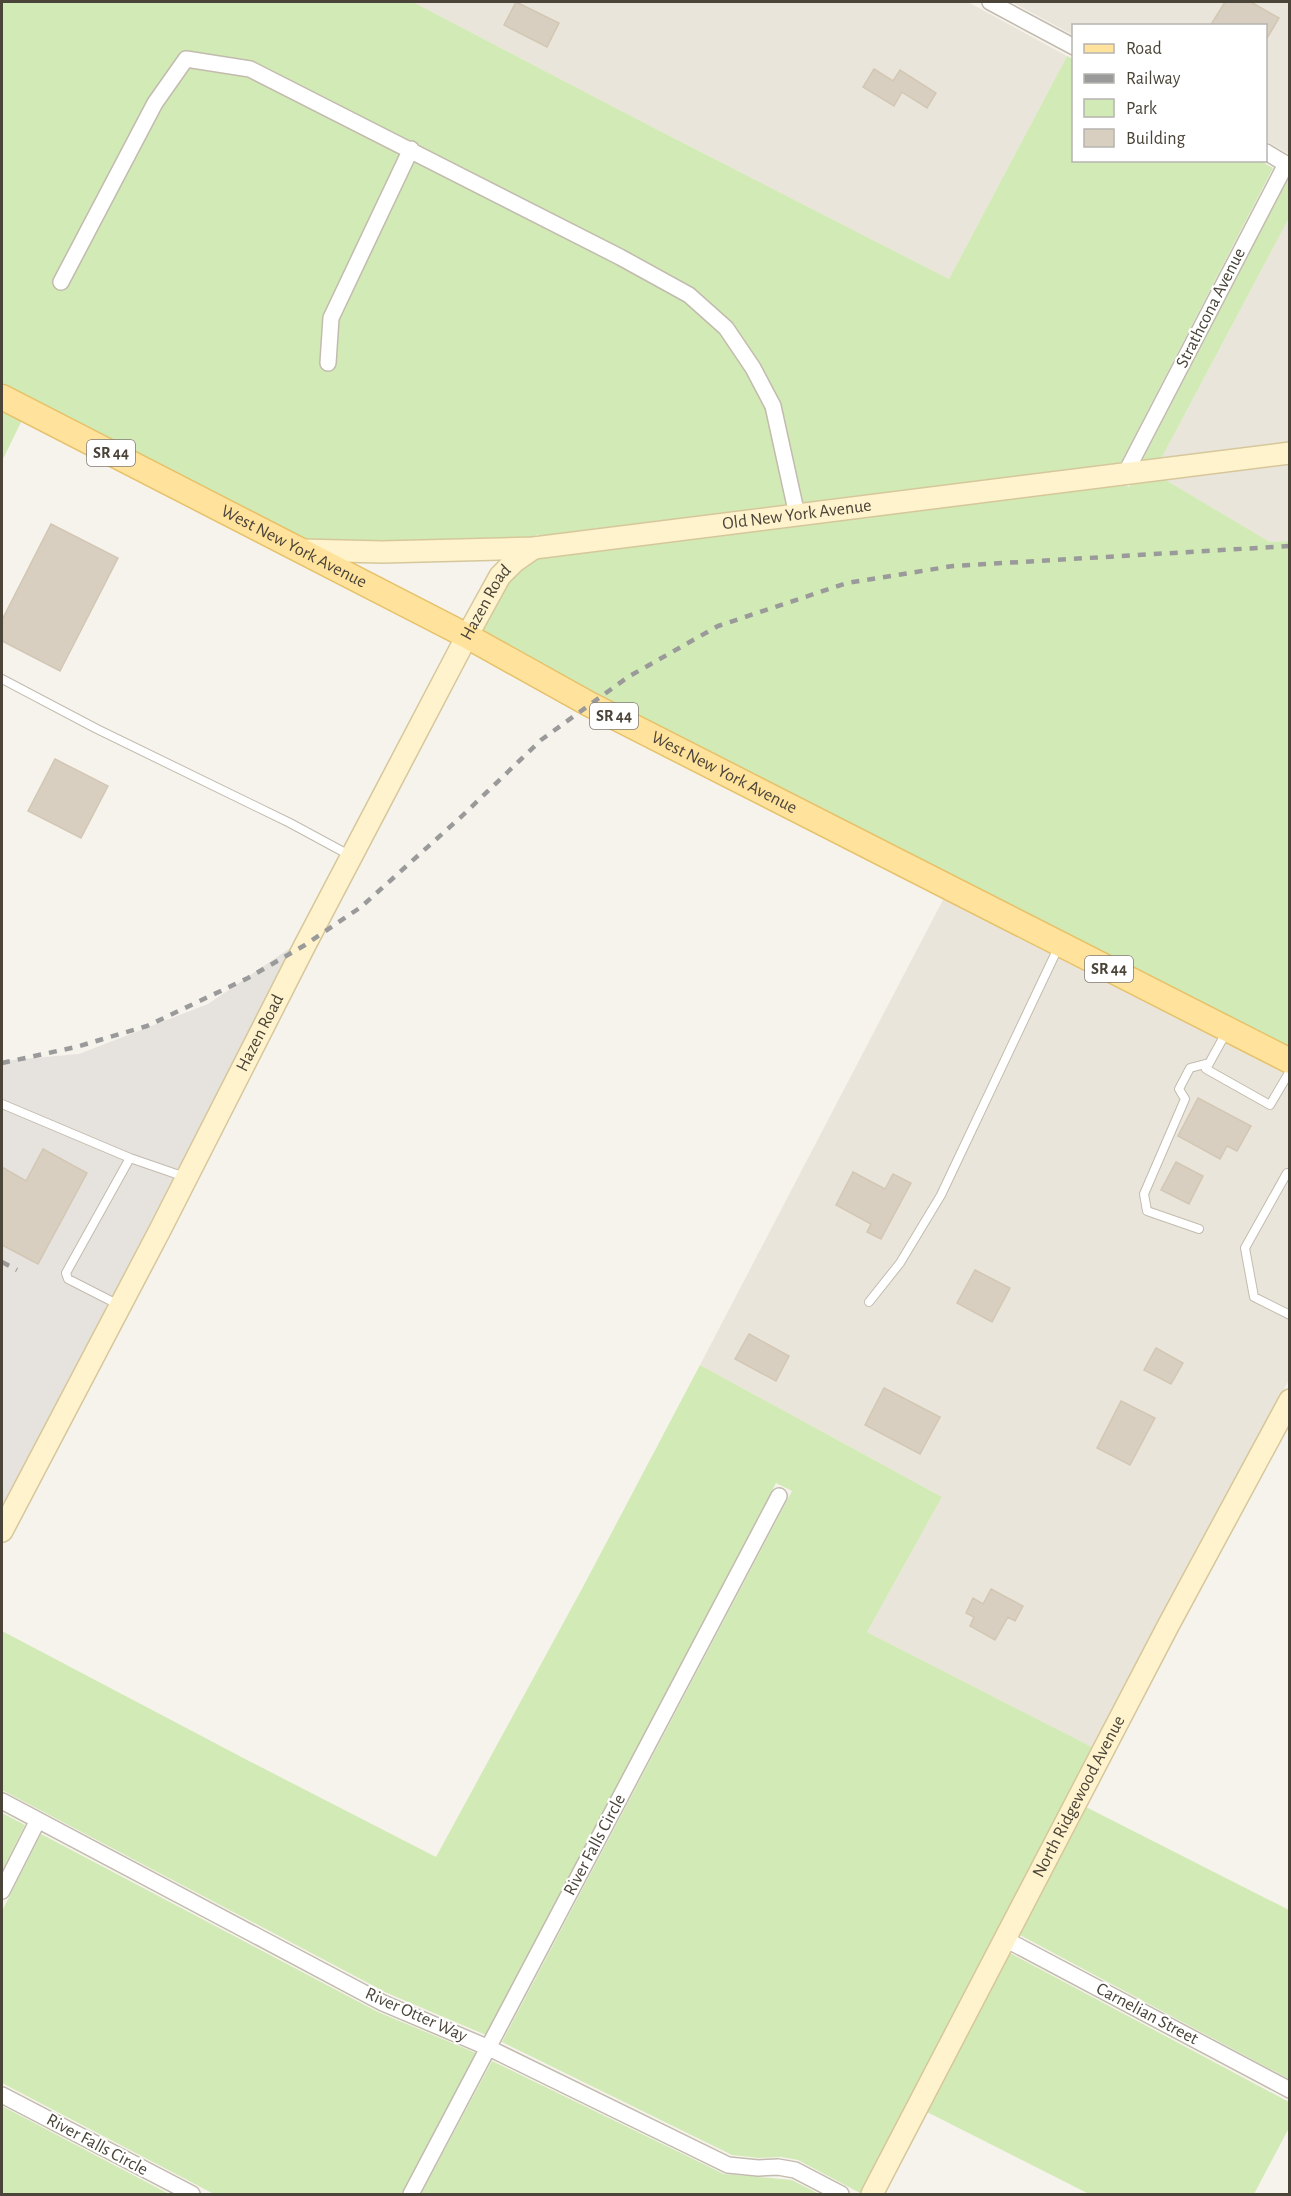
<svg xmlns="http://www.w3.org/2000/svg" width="1291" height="2196" font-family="'Alegreya Sans',sans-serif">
<rect width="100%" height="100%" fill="#f6f3ec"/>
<path fill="#eae5da" d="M413 2H968L1067 56 949 279 656 129Z
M1012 2H1289V154L1266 141V26H1074L1073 35Z
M1289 218V443L1161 459Z
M1289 463V541L1270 542 1164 479Z
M945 896 1289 1073V1380L1094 1748 867 1632 942 1497 700 1365Z"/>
<path fill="#e6e2dd" d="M296 944 247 1040 2 1508V1061L79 1054 208 1004Z"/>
<path fill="#d2eab5" d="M2 2H413L656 129 949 279 1067 56 1073 59 1074 160H1259L1273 168 1120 464 540 537 538 534 533 538 383 542 304 540 2 386Z
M1289 177V218L1161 459 1142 461Z
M2 409 22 420 2 461Z
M1164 479 1270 542 1289 541V1049L595 695 480 631 507 582 519 570 537 558 1123 484 1129 487 1131 483Z
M700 1365 942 1497 867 1632 1094 1748 862 2194 798 2160 781 2157 759 2158 732 2155 502 2042 792 1491 776 1483 486 2035 387 1993 2 1790V1631L249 1761 436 1857 584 1585Z
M1084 1806 1289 1910V2079L1018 1934Z
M2 1813 25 1825 2 1871Z
M41 1834 378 2012 476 2053 401 2194H214L2 2083V1911Z
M1008 1952 1289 2102 1290 2126 1254 2194H1089L925 2111Z
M492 2061 724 2174 792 2180 819 2194H421Z
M2 2106 169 2194H2Z"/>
<path fill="#d8cfc1" stroke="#d3c7b4" stroke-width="1.5" d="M516 2 559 23 547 47 504 25Z
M1225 2H1251L1279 18 1266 40V26H1210Z
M874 69 893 81 900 70 936 93 927 108 902 92 894 106 863 87Z
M51 524 118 558 60 671 2 641V620Z
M55 759 108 786 81 838 28 811Z
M1198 1098 1251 1126 1237 1151 1227 1146 1220 1159 1178 1136Z
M43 1149 87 1173 38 1264 2 1245V1167L26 1181Z
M1176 1162 1203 1176 1189 1204 1161 1190Z
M853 1172 885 1189 893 1174 911 1183 881 1239 867 1232 871 1224 836 1205Z
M975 1270 1010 1288 992 1322 957 1303Z
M749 1334 789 1356 776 1381 735 1359Z
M1156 1348 1183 1363 1171 1384 1144 1370Z
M884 1388 940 1417 920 1454 865 1425Z
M1121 1401 1155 1418 1130 1465 1097 1448Z
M991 1589 1023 1606 1015 1621 1008 1617 995 1640 970 1626 974 1617 966 1613 973 1598 983 1604Z"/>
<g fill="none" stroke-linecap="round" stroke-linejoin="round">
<defs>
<path id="lane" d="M2 679 97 729 290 823 351 856
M1227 1031 1206 1069 1270 1105 1290 1071
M2 1104 130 1158 185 1177
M1290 1173H1287L1245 1248 1254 1297 1290 1315
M1199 1229 1147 1211 1144 1194 1185 1099 1179 1089 1190 1068 1209 1063
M869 1302 900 1263 941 1195 1058 948
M119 1305 68 1279 66 1273 130 1158"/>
<path id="street" d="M990 2 1074 47
M61 282 155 103 186 59 250 69 620 257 689 295 726 328 753 368 773 406 797 515
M328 363 331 318 411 149
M1125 474 1286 164 1266 152
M2 1801 383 2003 489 2048 728 2165 758 2168 778 2167 795 2170 841 2194
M2 1891 38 1820
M1005 1939 1290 2090
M2 2095 192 2194
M411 2194 779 1496"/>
<g id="secondary">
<path id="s1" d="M301 550 382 552 534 548 1290 453"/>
<path id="s2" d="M2 1531 160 1230 305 945 467 636 500 576 514 562 534 548"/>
<path id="s3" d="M872 2194 1168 1626 1290 1400"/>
</g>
<g id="primary">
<path id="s4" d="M2 397 467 636 589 704 1290 1061"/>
</g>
</defs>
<use href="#lane" stroke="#c2bbae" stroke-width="10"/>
<use href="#street" stroke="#c2bbae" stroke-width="18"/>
<use href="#secondary" stroke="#d6c79b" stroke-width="24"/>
<use href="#primary" stroke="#e6c16a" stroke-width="27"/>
<use href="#lane" stroke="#fff" stroke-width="8"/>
<use href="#street" stroke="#fff" stroke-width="15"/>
<use href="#secondary" stroke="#fff3cd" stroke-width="21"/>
<use href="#primary" stroke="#ffe39c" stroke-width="24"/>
<path stroke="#9a9a9a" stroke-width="4.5" stroke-dasharray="8 8" stroke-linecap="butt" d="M2 1063 76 1047 147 1026 248 978 305 945 361 907 462 816 541 740 628 677 718 626 847 583 953 566 1290 546
M2 1262 17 1270"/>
</g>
<g text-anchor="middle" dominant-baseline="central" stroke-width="4.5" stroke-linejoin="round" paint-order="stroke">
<g fill="#fff" stroke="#817c74" stroke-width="1.5">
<rect x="87" y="440" width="48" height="26" rx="4.5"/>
<rect x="590" y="703" width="48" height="26" rx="4.5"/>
<rect x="1085" y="956" width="48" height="26" rx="4.5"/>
</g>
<g font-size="16" font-weight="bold" fill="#4b4439">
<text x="111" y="453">SR 44</text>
<text x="614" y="716">SR 44</text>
<text x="1109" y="969">SR 44</text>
</g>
<g font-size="18" fill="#4b4439" stroke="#fff">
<text transform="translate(1211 308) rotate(-63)">Strathcona Avenue</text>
<text stroke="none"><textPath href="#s1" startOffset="498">Old New York Avenue</textPath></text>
<text stroke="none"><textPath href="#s4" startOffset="328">West New York Avenue</textPath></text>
<text stroke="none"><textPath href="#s2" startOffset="1047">Hazen Road</textPath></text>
<text stroke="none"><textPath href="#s4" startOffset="814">West New York Avenue</textPath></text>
<text stroke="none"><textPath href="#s2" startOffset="561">Hazen Road</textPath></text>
<text stroke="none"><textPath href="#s3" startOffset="448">North Ridgewood Avenue</textPath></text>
<text transform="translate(595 1845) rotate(-62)">River Falls Circle</text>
<text transform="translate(1147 2014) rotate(28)">Carnelian Street</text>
<text transform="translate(416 2015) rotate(24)">River Otter Way</text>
<text transform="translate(97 2145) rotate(28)">River Falls Circle</text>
</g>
</g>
<rect width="1291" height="2196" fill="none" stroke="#4b4439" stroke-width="6"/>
<rect x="1072" y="24" width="195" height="138" fill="#ffffff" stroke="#b7b4b0" stroke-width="1.5"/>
<rect x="1084" y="44" width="30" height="9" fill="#ffe39c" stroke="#b7b4b0" stroke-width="1.5"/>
<text x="1126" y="54" font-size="18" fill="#4b4439">Road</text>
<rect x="1084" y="74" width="30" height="9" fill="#9a9a9a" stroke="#b7b4b0" stroke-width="1.5"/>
<text x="1126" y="84" font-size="18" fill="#4b4439">Railway</text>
<rect x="1084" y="99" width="30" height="18" fill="#d2eab5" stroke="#b7b4b0" stroke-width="1.5"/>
<text x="1126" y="114" font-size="18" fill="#4b4439">Park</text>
<rect x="1084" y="129" width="30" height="18" fill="#d8cfc1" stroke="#b7b4b0" stroke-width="1.5"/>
<text x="1126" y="144" font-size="18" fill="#4b4439">Building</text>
</svg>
